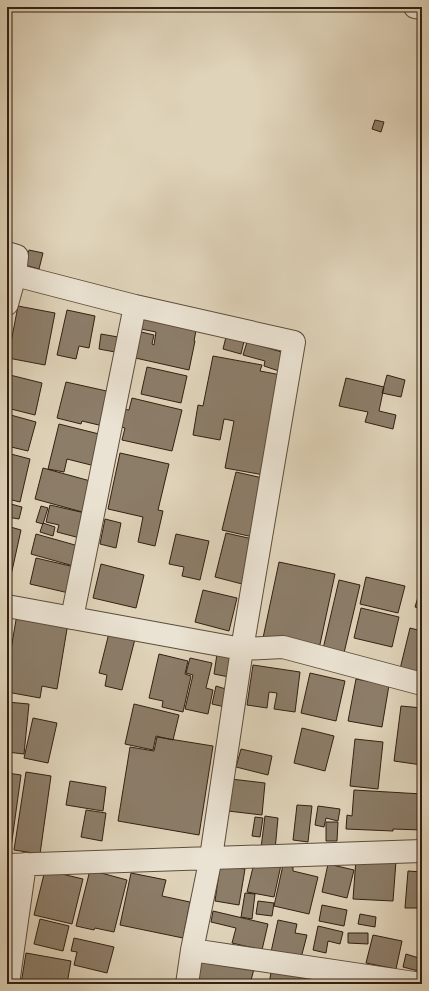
<svg xmlns="http://www.w3.org/2000/svg" width="429" height="991" font-family="'Gentium Book Plus',serif">
<rect width="100%" height="100%" fill="#dfd3b9"/>
<filter id="stains"><feTurbulence type="fractalNoise" baseFrequency=".005" numOctaves="4"/><feColorMatrix values="0 0 0 0 .2 0 0 0 0 .09 0 0 0 0 .02 0 0 0 .5 -.17"/></filter>
<radialGradient id="worn" r=".72"><stop offset=".6" stop-color="#630" stop-opacity="0"/><stop offset="1" stop-color="#630" stop-opacity=".3"/></radialGradient>
<path fill="#8c7d69" stroke="#332012" d="M375 120 384 122 381 132 372 129Z
M29 250 43 253 39 269 25 265Z
M18 306 55 313 45 365 8 358Z
M67 310 95 316 89 348 79 346 76 359 57 355Z
M139 312 197 325 194 341H195L189 370 131 357 137 331 154 335 152 344 154 345 156 332 136 328Z
M227 333 245 337 241 354 223 349Z
M101 334 118 337 115 352 99 349Z
M247 342 285 353 279 371 264 366 265 361 243 355Z
M213 356 262 365 260 371 281 375 264 475 225 468 234 421 224 419 220 440 193 435 198 405 203 406Z
M147 367 187 376 181 403 141 394Z
M10 375 42 383 35 415 7 408V390Z
M387 375 405 380 401 397 382 393Z
M346 378 384 387 379 411 396 415 393 429 365 422 368 412 339 406Z
M66 382 111 392 103 426 82 421 81 424 57 418Z
M132 398 182 410 172 451 122 440 125 428 118 426 122 409 129 410Z
M7 414 36 422 28 451 7 446Z
M59 424 103 435 95 466 67 459 64 472 48 469Z
M7 453 30 459 20 502 8 499 9 494 7 493Z
M120 453 169 464 158 510 163 511 155 546 138 542 143 517 108 509Z
M43 468 94 482 86 513 35 499Z
M236 472 267 479 253 537 222 530Z
M7 503 22 507 19 519 7 517Z
M50 505 85 513 80 538 57 532 59 525 46 522Z
M41 506 48 508 43 524 36 522Z
M105 519 121 523 116 548 100 544Z
M43 523 55 527 53 536 40 532Z
M7 526 21 530 8 589H7Z
M226 533 257 540 246 585 215 577Z
M36 534 82 547 77 567 31 554Z
M176 534 209 541 200 580 182 576 184 567 169 564Z
M36 558 79 568 73 594 30 584Z
M279 562 335 574 319 649 263 638Z
M101 564 144 575 136 608 93 598Z
M366 577 405 586 398 613 360 604Z
M339 580 360 585 344 653 323 649Z
M422 584V609L415 607Z
M203 590 237 598 229 631 195 622Z
M361 608 399 617 392 647 354 638Z
M17 614 68 623 57 689 42 686 40 698 7 692V673Z
M410 628 422 631V674L400 669Z
M109 633 135 639 122 690 105 686 107 675 99 673Z
M159 654 188 661 185 674 191 676 183 712 162 707 163 701 149 698Z
M217 654 233 657 229 677 214 674Z
M190 658 212 663 206 688 213 690 208 714 185 709 193 675 186 673Z
M253 665 300 672 295 712 274 709 277 693 269 692 267 708 247 705Z
M310 673 345 681 336 721 301 713Z
M356 679 389 685 382 727 348 721Z
M216 686 229 690 225 707 212 704Z
M7 702 29 704 24 754 7 752Z
M134 704 179 715 173 740 156 736 153 750 125 744Z
M401 706 422 708V765L394 761Z
M33 718 57 723 48 763 24 758Z
M302 728 334 736 325 771 294 763Z
M157 737 213 746 199 835 118 821 130 747 154 751Z
M355 739 383 742 378 789 350 786Z
M241 749 272 756 268 775 236 767Z
M26 772 51 776 40 854 14 850Z
M7 773 21 775 10 855 7 854Z
M231 779 265 783 262 815 228 811Z
M70 781 106 787 103 811 66 805Z
M354 790 422 794V830L393 829V831L346 829 347 815 352 816Z
M297 805 312 806 308 842 293 840Z
M318 806 340 809 338 821 326 818 324 827 315 825Z
M86 810 106 813 102 841 81 837Z
M265 816 278 818 275 850 261 848Z
M255 817 263 818 260 837 252 836Z
M326 822H338L337 841H326Z
M255 859 281 865 274 897 247 892Z
M356 859 396 861 393 901 353 899Z
M328 864 354 870 347 898 322 892Z
M283 865 293 867V871L318 877 309 914 274 906Z
M220 866 245 869 239 905 215 901Z
M45 870 83 879 72 924 34 915Z
M90 870 127 880 114 932 95 928 94 930 76 926Z
M408 871 422 872V887H419L418 908H405Z
M131 873 166 880 162 896 190 902 183 938 120 925Z
M7 883 16 885 7 917Z
M245 893 255 894 252 919 241 917Z
M258 901 274 903 272 916 256 914Z
M322 905 347 910 344 926 319 921Z
M213 911 268 924 262 950 232 943 236 928 211 922Z
M360 914 376 917 375 927 358 924Z
M40 919 69 926 63 951 34 944Z
M278 920 297 924 295 933 307 935 301 958 271 952Z
M318 926 343 932 340 944 328 941 326 953 313 950Z
M348 933H368V944L348 943Z
M373 935 402 941 396 969 366 963Z
M74 938 114 947 107 973 74 965 77 952 71 951Z
M204 952 254 969 250 984 196 983Z
M26 953 71 961 67 984H21Z
M406 954 422 959V972L403 967Z
M272 967 352 984H269Z"/>
<g fill="none" stroke-linecap="round" stroke-linejoin="round">
<defs>
<path id="minor" d="M415 7 422 8
M7 253 17 256 15 275 135 306 294 342 242 649 283 647 422 684
M7 304 15 275
M7 606 242 649 211 857 192 950 187 984
M72 618 135 306
M7 865 422 851
M192 950 421 984
M8 984 25 864"/>
</defs>
<use href="#minor" stroke="#5e4d3c" stroke-width="24"/>
<use href="#minor" stroke="#eae2d2" stroke-width="22"/>
</g>
<rect width="429" height="991" fill="none" stroke="#dfd3b9" stroke-width="24"/>
<rect x="8" y="8" width="413" height="975" fill="none" stroke="#332012" stroke-width="2"/>
<rect x="12" y="12" width="405" height="967" fill="none" stroke="#332012"/>
<rect width="100%" height="100%" filter="url(#stains)"/>
<rect width="100%" height="100%" fill="url(#worn)"/>
</svg>
